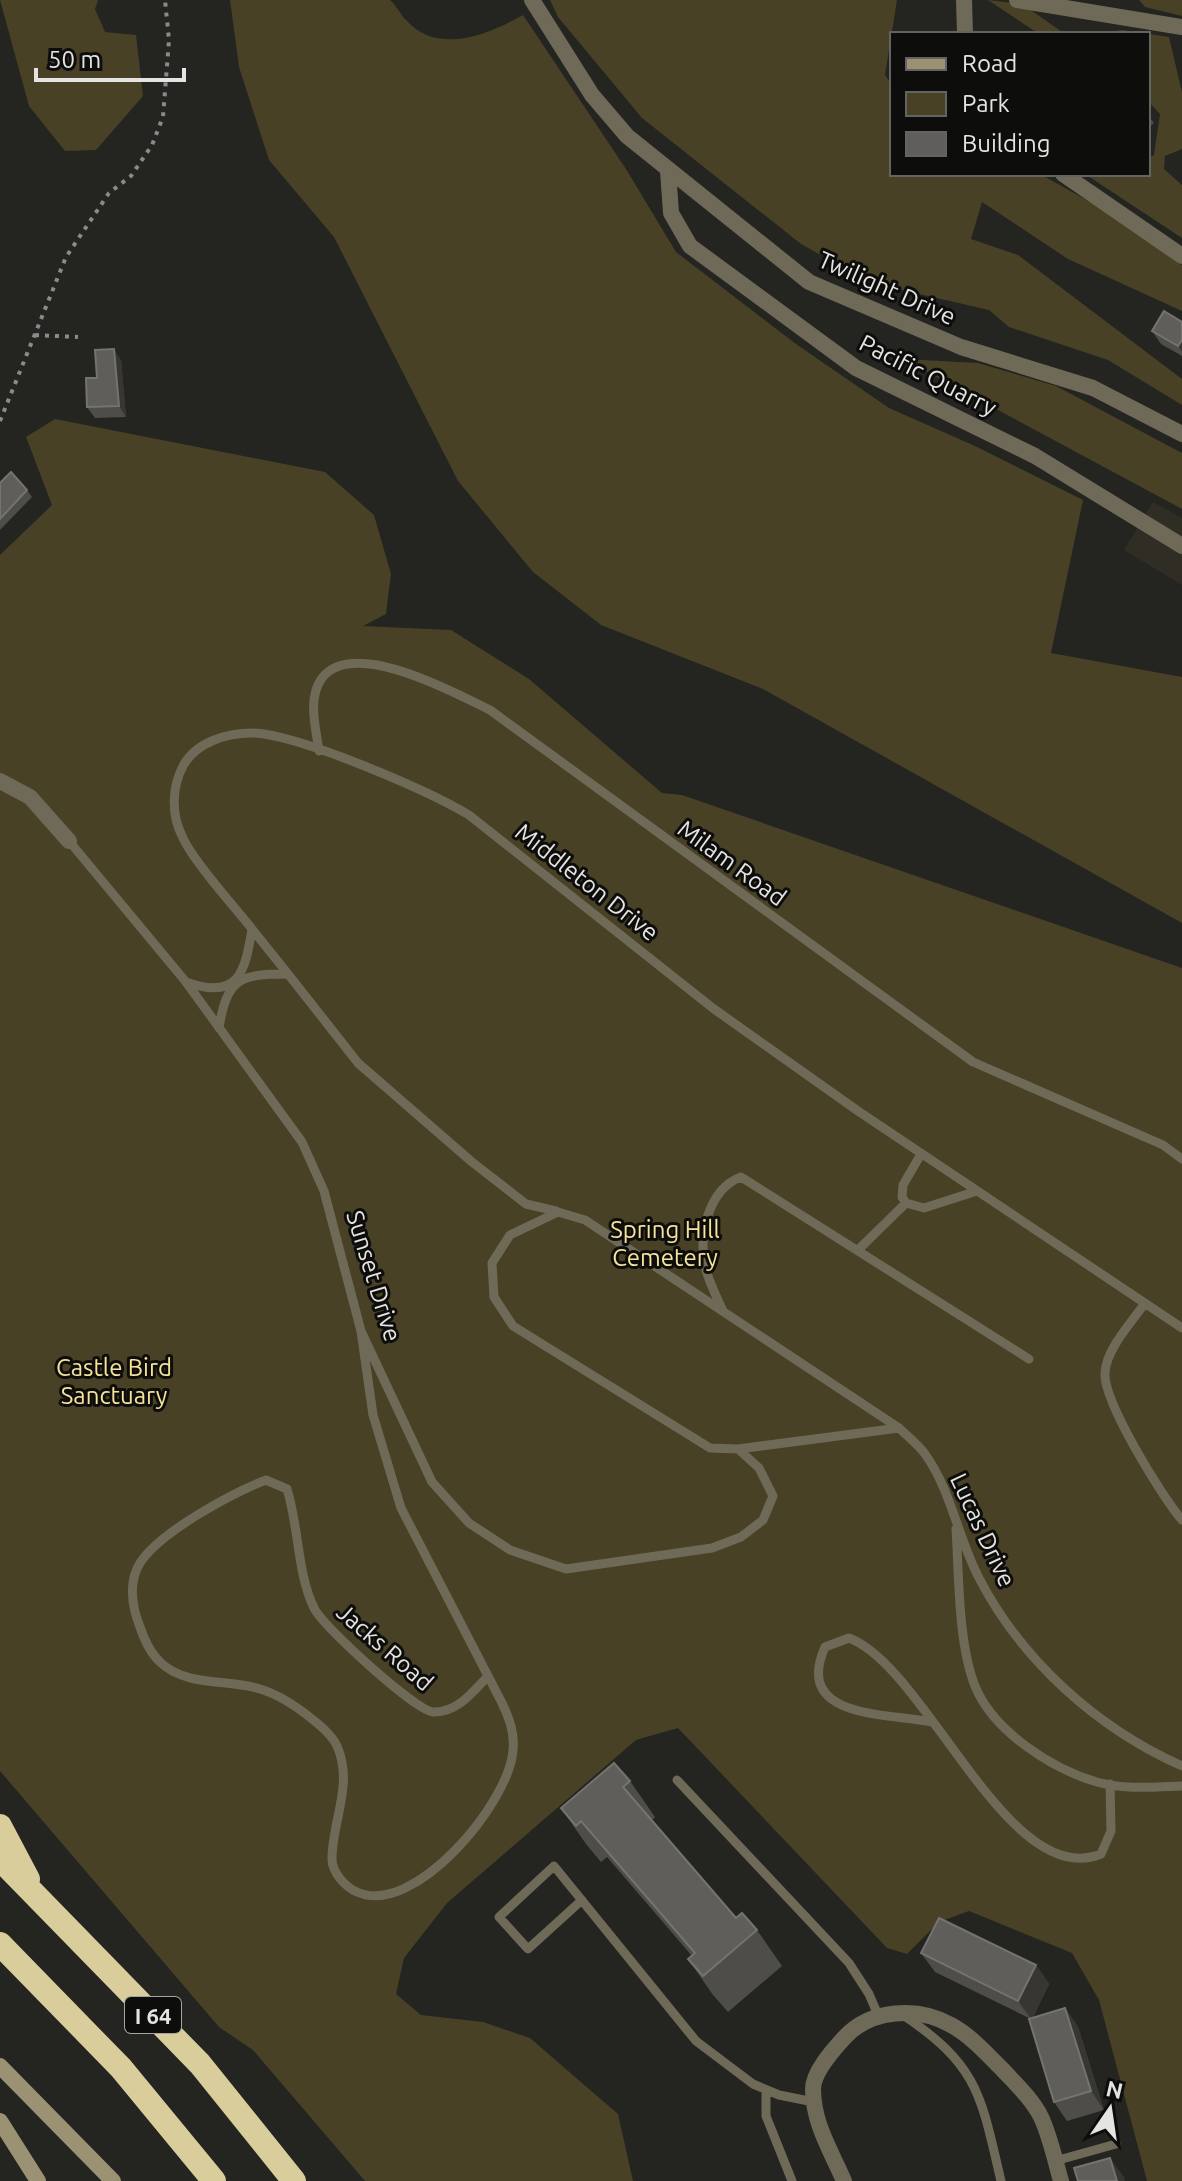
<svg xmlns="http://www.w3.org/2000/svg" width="1182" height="2181" font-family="Ubuntu,sans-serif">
<rect width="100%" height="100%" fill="#242421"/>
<path fill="#2f2d24" d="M1153 502 1182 518V585L1124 550Z"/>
<path fill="#484126" d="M0 0H98L95 9 105 32 136 35 143 96 96 150 65 151 29 106Z
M230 0H390C397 6 400 14 406 20 438 56 489 34 523 15L626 169 676 252 796 344 889 408 975 446 1083 500 1051 653 1182 677V923L763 689 601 625 533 572 458 481 334 237 269 160 239 67Z
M550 0H897L885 75 892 85V174H1040L1135 227 1182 265V311L1068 259 982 202 971 239 1018 255 1182 379V405L1108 360 1009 327 989 310 871 283 801 244 642 118 558 17Z
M988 0 1022 4 1065 34H1039Z
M1139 0H1182V16L1145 7Z
M1123 30 1169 37 1182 92V149L1165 156 1164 169 1182 185V238L1085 174H1148V158L1154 155 1160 114 1148 101V34H1087Z
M903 359 978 363 1056 386 1182 453V509Z
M55 419 325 472 374 515 391 574 386 614 363 626 451 630 529 679 662 793 682 795 1182 968V2181H1147L1099 2000 1072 1953 969 1911 939 1922 907 1954 887 1948 678 1728 636 1740 447 1903 404 1958 396 1994 421 2015 483 2022 530 2038 618 2114 633 2181H365L253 2050 219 2027 0 1771V555L52 505 26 437Z"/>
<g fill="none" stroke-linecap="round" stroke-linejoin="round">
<path stroke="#8c8b89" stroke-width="4" stroke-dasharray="4 6" stroke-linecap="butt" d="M35 335 78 337
M0 421 66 257 109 193 131 176 152 145 163 117 169 40 165 0"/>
<path stroke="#6f6a57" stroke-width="9" d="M319 751C316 729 307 698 322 678 354 637 455 693 490 710L973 1062 1163 1145 1182 1159
M69 841 186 982 302 1142 324 1191 361 1331 432 1482 469 1523 510 1550 566 1569 712 1548 741 1537 763 1520 773 1496 759 1468 738 1449
M252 929 288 974
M186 982C238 1001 245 973 252 929 233 905 193 861 182 836 171 814 172 787 183 766 196 742 227 733 252 733 298 734 427 790 469 815L714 1009 858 1111 1182 1328
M219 1028C227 978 240 974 288 974L358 1063 472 1162 526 1204 556 1211
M921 1154 903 1185 902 1197 906 1203 924 1208 977 1191
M859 1249 906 1203
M1145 1303C1132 1322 1106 1349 1105 1373 1103 1401 1162 1497 1182 1520
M723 1311C717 1298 710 1284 706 1270 697 1238 708 1189 741 1177L1029 1359
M361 1331 373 1415 401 1508 502 1703C509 1718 515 1733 513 1750 510 1802 414 1918 357 1892 345 1887 332 1872 332 1859 332 1821 354 1784 337 1746 332 1735 321 1726 312 1719 296 1706 280 1695 260 1689 230 1679 187 1687 161 1663 151 1654 144 1639 140 1627 132 1607 128 1582 140 1563 160 1532 232 1493 266 1480L287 1489C299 1527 297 1573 314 1608 323 1627 415 1710 433 1712 457 1713 473 1692 488 1676
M899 1428 738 1449 710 1448 513 1326 494 1297 492 1263 510 1235 558 1212 585 1220 899 1428C907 1436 918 1444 925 1454 951 1490 958 1538 979 1578 1022 1661 1097 1728 1182 1766
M956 1529C959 1574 958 1644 975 1686 993 1731 1052 1769 1097 1782 1123 1790 1155 1787 1182 1786
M932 1722C887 1713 793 1719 825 1647L849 1638C927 1667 1008 1892 1101 1854L1111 1831 1110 1784
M677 1780 849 1963 869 1994 878 2015
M582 1900 528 1949 499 1917 554 1866 696 2041 753 2084 779 2095 814 2102
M903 2015C979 2066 981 2096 1001 2181
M766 2090V2116L792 2181
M1055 2161 1116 2144"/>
<path stroke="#6f6a57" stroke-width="16" d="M532 0 592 95 627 136 809 282 961 347 1093 388 1182 434
M964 0 965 34
M1017 0 1182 27
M668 171 671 213 690 246 856 368 1035 456 1182 546
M1063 174 1182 256
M0 781 30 797 69 841
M844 2181C831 2151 813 2123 813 2089 813 2072 833 2050 844 2038 870 2009 918 2006 951 2025 971 2036 986 2053 1002 2069 1015 2083 1032 2099 1041 2117 1050 2136 1055 2160 1061 2181"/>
<path stroke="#9a9273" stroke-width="16" d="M0 2066 113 2181
M0 2121 38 2181"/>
<path stroke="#dacd9c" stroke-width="24" d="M0 1826 28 1879
M0 1859 200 2064 294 2181
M0 1944 121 2068 214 2181"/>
</g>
<path fill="#4e4d4a" d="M1148 115 1154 123 1148 128Z
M1182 322V356L1161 344 1152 331Z
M121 360 126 417 95 418 87 407 97 378Z
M0 483 27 490 32 497 0 530Z
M630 1781 655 1817 652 1820 736 1918 757 1930 782 1966 728 2012 713 1995 688 1959 692 1956 607 1857 601 1862 586 1844 561 1808Z
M921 1953 1036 1965 1049 1984 1033 2017 1065 2008 1078 2027 1104 2110 1067 2121 1054 2102 1029 2018 935 1972Z"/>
<path fill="#373633" d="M1182 340V352L1178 346Z
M114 349 121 360 126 417 119 406Z
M1036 1965 1049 1984 1032 2020 1018 2001Z
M1065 2008 1078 2027 1104 2110 1091 2091Z
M1110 2158 1124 2177 1125 2181H1117Z"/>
<path fill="#5f5e5b" stroke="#747370" stroke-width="2" d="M1164 311 1182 322V340L1178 346 1152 331Z
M114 349 119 406 87 407 86 378H97L95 350Z
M11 472 27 490 0 519V483Z
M614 1763 630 1781 623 1787 736 1918 742 1913 757 1930 703 1976 688 1959 695 1953 581 1821 576 1826 561 1808Z
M939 1918 1036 1965 1018 2001 921 1953Z
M1065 2008 1091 2091 1054 2102 1029 2019Z
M1110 2158 1117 2181H1078L1074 2168Z"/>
<g text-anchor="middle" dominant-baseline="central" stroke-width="6" stroke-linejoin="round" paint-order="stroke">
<rect fill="#0d0d0c" stroke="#a4a4a2" stroke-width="2" x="125" y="1997" width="56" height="36" rx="6"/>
<g font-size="22" font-weight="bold" fill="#e5e4e3">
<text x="153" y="2015">I 64</text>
</g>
<g font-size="24" fill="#e5e4e3" stroke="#0d0d0c">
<text transform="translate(887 288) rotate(24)">Twilight Drive</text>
<text transform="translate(928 375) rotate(27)">Pacific Quarry</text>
<text transform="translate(732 863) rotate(36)">Milam Road</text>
<text transform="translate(587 882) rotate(38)">Middleton Drive</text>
<text transform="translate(374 1276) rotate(73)">Sunset Drive</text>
<text transform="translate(983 1530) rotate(65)">Lucas Drive</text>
<text transform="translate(385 1647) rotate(41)">Jacks Road</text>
</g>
<g font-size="24" fill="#f7e399" stroke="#0d0d0c">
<text x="665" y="1229">Spring Hill<tspan x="665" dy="28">Cemetery</tspan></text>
<text x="114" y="1367">Castle Bird<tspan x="114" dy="28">Sanctuary</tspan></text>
</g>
</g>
<rect x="890" y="32" width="260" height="144" fill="#0d0d0c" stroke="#636362" stroke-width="2"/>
<rect x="906" y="58" width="40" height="12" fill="#9a9273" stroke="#636362" stroke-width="2"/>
<text x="962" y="72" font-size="24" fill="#e5e4e3">Road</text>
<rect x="906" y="92" width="40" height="24" fill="#484126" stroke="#636362" stroke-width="2"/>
<text x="962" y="112" font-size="24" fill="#e5e4e3">Park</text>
<rect x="906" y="132" width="40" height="24" fill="#5f5e5b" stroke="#636362" stroke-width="2"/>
<text x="962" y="152" font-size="24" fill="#e5e4e3">Building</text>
<g transform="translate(1110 2109) rotate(13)" stroke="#0d0d0c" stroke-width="6" paint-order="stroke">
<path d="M0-6L14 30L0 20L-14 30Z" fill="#e5e4e3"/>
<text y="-12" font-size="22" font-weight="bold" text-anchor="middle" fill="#e5e4e3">N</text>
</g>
<path d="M36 68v12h148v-12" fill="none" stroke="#e5e4e3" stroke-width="4"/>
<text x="48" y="68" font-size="24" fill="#e5e4e3" stroke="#0d0d0c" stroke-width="6" paint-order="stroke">50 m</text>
</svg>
